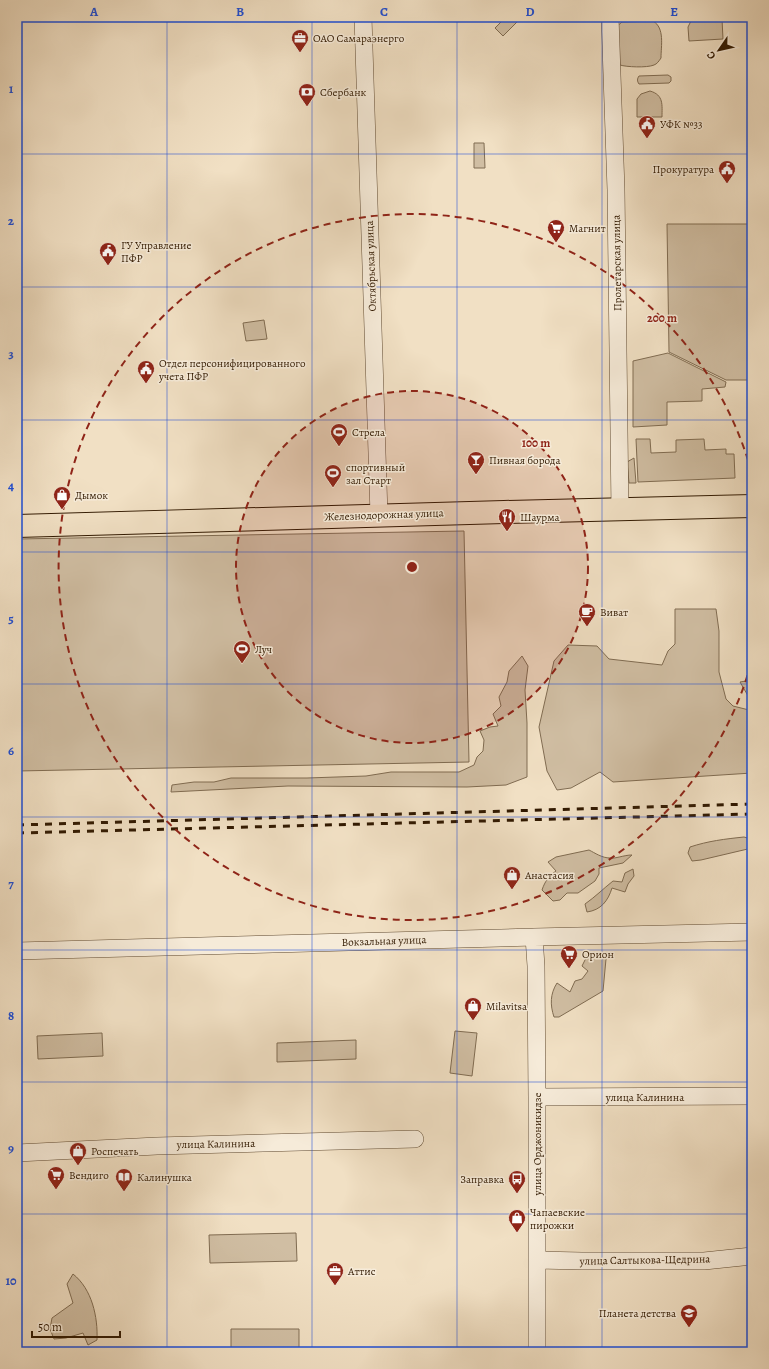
<svg xmlns="http://www.w3.org/2000/svg" width="769" height="1369" font-family="Alegreya,serif">
<rect width="100%" height="100%" fill="#f1e0c4"/>
<filter id="stains"><feTurbulence type="fractalNoise" baseFrequency=".005" numOctaves="4"/><feColorMatrix values="0 0 0 0 .2 0 0 0 0 .09 0 0 0 0 .02 0 0 0 .5 -.17"/></filter>
<radialGradient id="worn" r=".72"><stop offset=".6" stop-color="#630" stop-opacity="0"/><stop offset="1" stop-color="#630" stop-opacity=".3"/></radialGradient>
<path fill="#d0bea3" stroke="#806c52" d="M506 17H514L518 21 503 36 495 28Z
M722 19 723 39 689 41 688 27 691 21 694 20Z
M653 21C665 28 661 46 661 58 659 61 657 64 654 65 647 68 626 67 620 65L616 27 622 22Z
M668 75 671 77V81L669 83 639 84C637 81 637 79 639 76Z
M650 91C664 95 662 105 662 117H637V99L641 94Z
M474 143H484L485 168H474Z
M667 224H752V380H726L669 352Z
M264 320 267 339 246 341 243 323Z
M668 353 726 382 725 387 702 389V401L667 402V425L633 427V361Z
M636 439H650L651 453 676 452V440L704 439 705 450 726 449V454H734L735 478 638 482Z
M634 458 636 483H629L627 462Z
M464 531 469 762 17 771V539Z
M675 609H716L719 631V672L726 699 733 706 749 710 751 701 740 682 752 680V773L613 782 600 772 571 788 557 790 547 771 539 727 554 661 568 645 597 646 609 659 662 665 668 651 675 644Z
M522 656 528 666 525 690 527 723V777L506 785 467 787 288 786 171 792 172 785 194 782H214L231 778H307L366 776 391 772H459L474 765 477 757 483 751 484 740 480 731 490 727 498 726 493 714 501 706 499 697 507 682 509 671Z
M744 837 751 839 752 848 701 860 692 861 688 853 690 847C708 841 725 839 744 837Z
M589 850C595 853 602 858 610 858 615 859 624 855 632 855L623 863 599 868V874L595 881 578 893H567L560 900 553 901 542 890C545 881 549 876 556 871L548 862 556 857Z
M633 869 634 876 628 884 625 892 612 888C608 901 601 910 587 912L585 904C595 897 603 889 613 881L622 882 625 873Z
M604 953 606 959 603 991 559 1017H554C550 1005 550 994 557 983L570 992 575 981 582 979 588 971 582 966 588 954Z
M455 1031 477 1033 472 1076 450 1073Z
M102 1033 103 1056 38 1059 37 1036Z
M356 1040V1059L277 1062V1043Z
M296 1233 297 1261 210 1263 209 1235Z
M73 1274C92 1289 98 1317 97 1340L88 1345 83 1333 66 1338 54 1339 50 1329 52 1318 73 1303 67 1284Z
M231 1329H299V1352H231Z"/>
<g fill="none" stroke-linecap="round" stroke-linejoin="round">
<defs>
<path id="minor" d="M363 17 379 515
M610 17 616 190 620 510
M534 937 536 966 537 1097V1352
M17 951 534 937 752 932
M537 1097 752 1096
M17 1153 157 1146 415 1139
M537 1260 582 1261H704L752 1256"/>
<path id="major" d="M17 526 504 512 752 506"/>
</defs>
<use href="#minor" stroke="#614b32" stroke-width="18"/>
<use href="#major" stroke="#311901" stroke-width="24"/>
<use href="#minor" stroke="#f6ebd9" stroke-width="17"/>
<use href="#major" stroke="#f1e0c4" stroke-width="22"/>
<path stroke="#311901" stroke-width="3" stroke-dasharray="7 7" stroke-linecap="butt" d="M17 825 752 804
M17 833 752 814"/>
</g>
<path fill="none" stroke="#1d4ed8" stroke-width="1" stroke-opacity="0.55" d="M167 17V1352M312 17V1352M457 17V1352M602 17V1352M17 154H752M17 287H752M17 420H752M17 552H752M17 684H752M17 817H752M17 950H752M17 1082H752M17 1214H752"/>
<circle cx="412" cy="567" r="176" fill="#8f2418" fill-opacity=".12"/>
<g fill="none" stroke="#8f2418" stroke-width="2" stroke-dasharray="7 5">
<circle cx="412" cy="567" r="176"/>
<path d="M751 664A353 353 0 1 1 751 470"/>
</g>
<defs>
<symbol id="office-pin" viewBox="-11 -11 22 30"><path d="M0 17L-7.5 6A9.5 9.5 0 1 1 7.5 6Z" fill="#8f2418" stroke="#f6ebd9"/><path d="M-6-3h4V-5.5h4V-3h4V5H-6ZM-1-4.5V-3h2v-1.5ZM-6 0V1H6V0Z" fill="#fff"/></symbol>
<symbol id="bank-pin" viewBox="-11 -11 22 30"><path d="M0 17L-7.5 6A9.5 9.5 0 1 1 7.5 6Z" fill="#8f2418" stroke="#f6ebd9"/><path d="M-6-4H6V4H-6ZM0-2.3a2.3 2.3 0 1 0 0 4.6a2.3 2.3 0 1 0 0-4.6Z" fill="#fff"/></symbol>
<symbol id="civic-pin" viewBox="-11 -11 22 30"><path d="M0 17L-7.5 6A9.5 9.5 0 1 1 7.5 6Z" fill="#8f2418" stroke="#f6ebd9"/><path d="M-.6-6.5H3V-4.5H.6V-3L4-1V1h2V6H-6V1h2V-1L-.6-3ZM-1.2 2.5V6h2.4V2.5Z" fill="#fff"/></symbol>
<symbol id="supermarket-pin" viewBox="-11 -11 22 30"><path d="M0 17L-7.5 6A9.5 9.5 0 1 1 7.5 6Z" fill="#8f2418" stroke="#f6ebd9"/><path d="M-6-5.5h2.5l.6 2H6L4.5 2H-2.5L-4.4-4H-6ZM-1.5 3.2a1.3 1.3 0 1 0 .1 0ZM3 3.2a1.3 1.3 0 1 0 .1 0Z" fill="#fff"/></symbol>
<symbol id="stadium-pin" viewBox="-11 -11 22 30"><path d="M0 17L-7.5 6A9.5 9.5 0 1 1 7.5 6Z" fill="#8f2418" stroke="#f6ebd9"/><path d="M0-5a6.5 5 0 1 0 0 10a6.5 5 0 1 0 0-10ZM-3.5-1.8h7v3.6h-7Z" fill="#fff"/></symbol>
<symbol id="bar-pin" viewBox="-11 -11 22 30"><path d="M0 17L-7.5 6A9.5 9.5 0 1 1 7.5 6Z" fill="#8f2418" stroke="#f6ebd9"/><path d="M-6-5H6L.8 .8V4.5H3.5V6h-7V4.5H-.8V.8Z" fill="#fff"/></symbol>
<symbol id="shop-pin" viewBox="-11 -11 22 30"><path d="M0 17L-7.5 6A9.5 9.5 0 1 1 7.5 6Z" fill="#8f2418" stroke="#f6ebd9"/><path d="M-5-2.5h2.3a2.7 3.5 0 0 1 5.4 0H5L5.5 6h-11ZM-1.5-2.5h3a1.5 2.3 0 0 0-3 0Z" fill="#fff"/></symbol>
<symbol id="restaurant-pin" viewBox="-11 -11 22 30"><path d="M0 17L-7.5 6A9.5 9.5 0 1 1 7.5 6Z" fill="#8f2418" stroke="#f6ebd9"/><path d="M-5-6h1v4h1v-4h1v4h1v-4h1v5L-1.5 .5V6h-2V.5L-5-1ZM5-6V6H3V1.5H1.5Q1.5-4 5-6Z" fill="#fff"/></symbol>
<symbol id="cafe-pin" viewBox="-11 -11 22 30"><path d="M0 17L-7.5 6A9.5 9.5 0 1 1 7.5 6Z" fill="#8f2418" stroke="#f6ebd9"/><path d="M-5.5-4.5H6V0H3Q3 3.5 0 3.5H-2.5Q-5.5 3.5-5.5 0ZM3-3.2v2h1.7v-2ZM-6 4.5H4V6H-6Z" fill="#fff"/></symbol>
<symbol id="library-pin" viewBox="-11 -11 22 30"><path d="M0 17L-7.5 6A9.5 9.5 0 1 1 7.5 6Z" fill="#8f2418" stroke="#f6ebd9"/><path d="M-6-4Q-3-5.5-.7-3.5V5Q-3 3-6 4ZM6-4Q3-5.5 .7-3.5V5Q3 3 6 4Z" fill="#fff"/></symbol>
<symbol id="bus-pin" viewBox="-11 -11 22 30"><path d="M0 17L-7.5 6A9.5 9.5 0 1 1 7.5 6Z" fill="#8f2418" stroke="#f6ebd9"/><path d="M-5-6H5V4H4V6H2V4H-2V6H-4V4H-5ZM-3.5-4V0h7V-4ZM-3.5 1.2v1.5H-2V1.2ZM2 1.2v1.5H3.5V1.2Z" fill="#fff"/></symbol>
<symbol id="school-pin" viewBox="-11 -11 22 30"><path d="M0 17L-7.5 6A9.5 9.5 0 1 1 7.5 6Z" fill="#8f2418" stroke="#f6ebd9"/><path d="M0-5L7-2L0 1L-7-2ZM-4 1L0 2.5L4 1V4Q0 6-4 4Z" fill="#fff"/></symbol>
</defs>
<g fill-rule="evenodd">
<use href="#office-pin" x="290" y="28" width="20" height="27"/>
<use href="#bank-pin" x="297" y="82" width="20" height="27"/>
<use href="#civic-pin" x="637" y="114" width="20" height="27"/>
<use href="#civic-pin" x="717" y="159" width="20" height="27"/>
<use href="#supermarket-pin" x="546" y="218" width="20" height="27"/>
<use href="#civic-pin" x="98" y="241" width="20" height="27"/>
<use href="#civic-pin" x="136" y="359" width="20" height="27"/>
<use href="#stadium-pin" x="329" y="422" width="20" height="27"/>
<use href="#bar-pin" x="466" y="450" width="20" height="27"/>
<use href="#stadium-pin" x="323" y="463" width="20" height="27"/>
<use href="#shop-pin" x="52" y="485" width="20" height="27"/>
<use href="#restaurant-pin" x="497" y="507" width="20" height="27"/>
<use href="#cafe-pin" x="577" y="602" width="20" height="27"/>
<use href="#stadium-pin" x="232" y="639" width="20" height="27"/>
<use href="#shop-pin" x="502" y="865" width="20" height="27"/>
<use href="#supermarket-pin" x="559" y="944" width="20" height="27"/>
<use href="#shop-pin" x="463" y="996" width="20" height="27"/>
<use href="#shop-pin" x="68" y="1141" width="20" height="27"/>
<use href="#supermarket-pin" x="46" y="1165" width="20" height="27"/>
<use href="#library-pin" x="114" y="1167" width="20" height="27"/>
<use href="#bus-pin" x="507" y="1169" width="20" height="27"/>
<use href="#shop-pin" x="507" y="1208" width="20" height="27"/>
<use href="#office-pin" x="325" y="1261" width="20" height="27"/>
<use href="#school-pin" x="679" y="1303" width="20" height="27"/>
</g>
<g text-anchor="middle" dominant-baseline="central" stroke-width="3" stroke-linejoin="round" paint-order="stroke">
<g font-size="11" fill="#311901" stroke="#f6ebd9" text-anchor="start">
<text x="313" y="38">ОАО Самараэнерго</text>
<text x="320" y="92">Сбербанк</text>
<text x="660" y="124">УФК №33</text>
<text x="714" y="169" text-anchor="end">Прокуратура</text>
<text x="569" y="228">Магнит</text>
<text x="121" y="245">ГУ Управление<tspan x="121" dy="13">ПФР</tspan></text>
<text x="159" y="363">Отдел персонифицированного<tspan x="159" dy="13">учета ПФР</tspan></text>
<text x="352" y="432">Стрела</text>
<text x="489" y="460">Пивная борода</text>
<text x="346" y="467">спортивный<tspan x="346" dy="13">зал Старт</tspan></text>
<text x="75" y="495">Дымок</text>
<text x="520" y="517">Шаурма</text>
<text x="600" y="612">Виват</text>
<text x="255" y="649">Луч</text>
<text x="525" y="875">Анастасия</text>
<text x="582" y="954">Орион</text>
<text x="486" y="1006">Milavitsa</text>
<text x="91" y="1151">Роспечать</text>
<text x="69" y="1175">Вендиго</text>
<text x="137" y="1177">Калинушка</text>
<text x="504" y="1179" text-anchor="end">Заправка</text>
<text x="530" y="1212">Чапаевские<tspan x="530" dy="13">пирожки</tspan></text>
<text x="348" y="1271">Аттис</text>
<text x="676" y="1313" text-anchor="end">Планета детства</text>
</g>
<g font-size="11" fill="#311901" stroke="#f6ebd9">
<text transform="translate(617 263) rotate(-91)">Пролетарская улица</text>
<text transform="translate(371 266) rotate(-92)">Октябрьская улица</text>
<text transform="translate(384 515) rotate(-2)">Железнодорожная улица</text>
<text transform="translate(384 941) rotate(-2)">Вокзальная улица</text>
<text x="645" y="1097">улица Калинина</text>
<text transform="translate(216 1144) rotate(-1)">улица Калинина</text>
<text transform="translate(537 1144) rotate(-90)">улица Орджоникидзе</text>
<text transform="translate(645 1260) rotate(-1)">улица Салтыкова-Щедрина</text>
</g>
</g>
<circle cx="412" cy="567" r="6" fill="#8f2418" stroke="#f6ebd9" stroke-width="2"/>
<g font-size="12" text-anchor="middle" font-weight="bold" fill="#8f2418" stroke="#f6ebd9" stroke-width="3" stroke-linejoin="round" paint-order="stroke">
<text x="662" y="322">200 m</text>
<text x="536" y="447">100 m</text>
</g>
<rect width="769" height="1369" fill="none" stroke="#f1e0c4" stroke-width="44"/>
<g transform="translate(719 50) rotate(236)" stroke="#f6ebd9" stroke-width="3" paint-order="stroke">
<path d="M0-3L7 15L0 10L-7 15Z" fill="#311901"/>
<text y="-6" font-size="11" font-weight="bold" text-anchor="middle" fill="#311901">С</text>
</g>
<path d="M32 1331v6h88v-6" fill="none" stroke="#311901" stroke-width="2"/>
<text x="38" y="1331" font-size="12" fill="#311901" stroke="#f6ebd9" stroke-width="3" paint-order="stroke">50 m</text>
<rect x="22" y="22" width="725" height="1325" fill="none" stroke="#1d4ed8" stroke-width="1.5"/>
<g font-size="13" text-anchor="middle" font-weight="bold" fill="#1d4ed8">
<text x="94" y="16">A</text>
<text x="240" y="16">B</text>
<text x="384" y="16">C</text>
<text x="530" y="16">D</text>
<text x="674" y="16">E</text>
<text x="11" y="93">1</text>
<text x="11" y="225">2</text>
<text x="11" y="358">3</text>
<text x="11" y="490">4</text>
<text x="11" y="623">5</text>
<text x="11" y="755">6</text>
<text x="11" y="888">7</text>
<text x="11" y="1020">8</text>
<text x="11" y="1153">9</text>
<text x="11" y="1285">10</text>
</g>
<rect width="100%" height="100%" filter="url(#stains)"/>
<rect width="100%" height="100%" fill="url(#worn)"/>
</svg>
